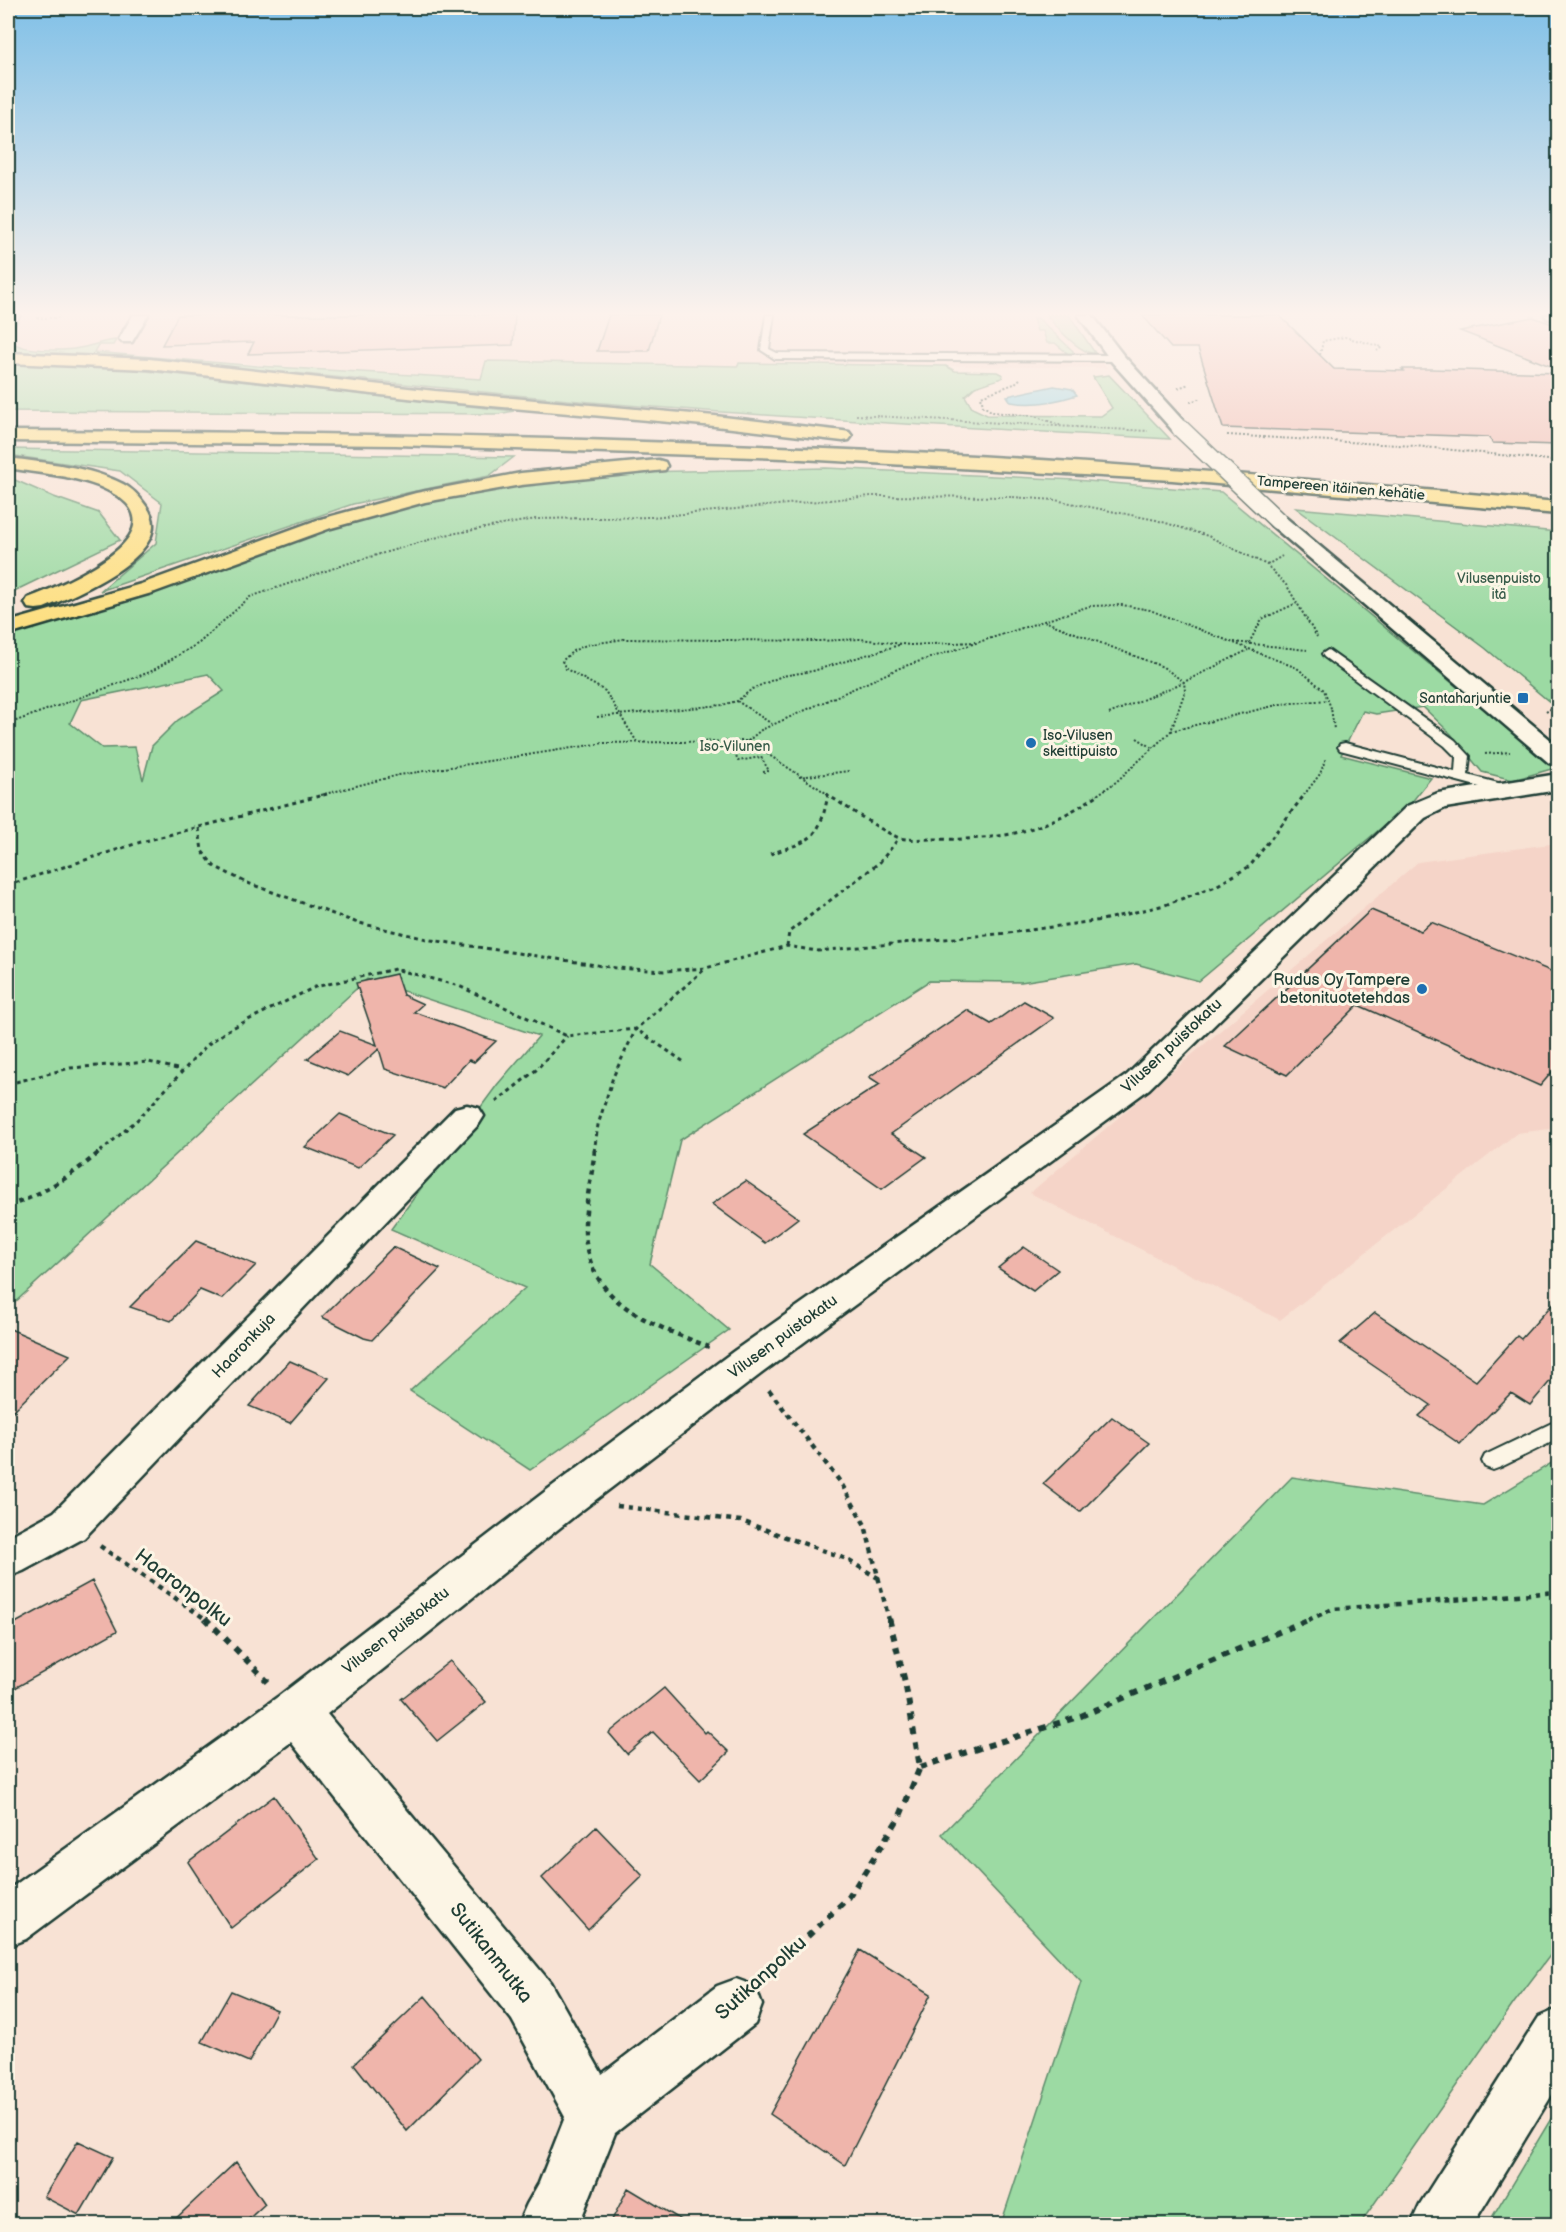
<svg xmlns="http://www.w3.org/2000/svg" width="1566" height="2232" font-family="'Balsamiq Sans',sans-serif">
<rect width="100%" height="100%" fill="#f8e2d4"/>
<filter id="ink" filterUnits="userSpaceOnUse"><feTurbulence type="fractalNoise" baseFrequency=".0167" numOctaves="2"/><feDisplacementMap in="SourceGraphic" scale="12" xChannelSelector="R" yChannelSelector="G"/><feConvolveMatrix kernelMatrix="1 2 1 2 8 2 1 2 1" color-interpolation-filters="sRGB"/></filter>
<g filter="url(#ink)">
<path fill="#f5d4c8" d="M8 315H1069L1107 368 740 363 738 366 486 361 481 379 103 354 8 353Z
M1558 843V1128L1517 1133 1280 1320 1030 1193 1418 862Z"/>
<path fill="#9cdaa3" stroke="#5e8c6c" stroke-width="1.5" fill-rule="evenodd" d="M1047 315H1069L1095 353C1081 355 1055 326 1047 315Z
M1035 318 1039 319 1073 351V355L1057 354 1067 353 1055 343H1047L1043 331H1037L1033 319Z
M8 340H11C17 352 65 351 79 348 92 346 103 341 116 340L113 345H98L94 352 257 366 481 379 486 361 738 366 739 363 946 366 955 371 997 372 1003 375 1002 378 975 387 965 396 972 408 987 415 1101 416 1112 408 1093 377 1109 375 1170 439C969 428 768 417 568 400 381 383 195 359 8 354Z
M8 363 118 368 514 411 498 414 8 411Z
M8 449 514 457 489 476 353 504 100 591 156 543 162 503 120 471 8 455Z
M826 468 1075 480 1221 492 1555 768 1513 780 1482 772 1451 734 1423 707 1376 714 1363 711 1341 755 1431 778 1411 803 1199 981 1136 964 1021 982 929 981 680 1140 650 1264 729 1330 530 1470 410 1391 525 1288 391 1229 497 1085 539 1036 367 979 11 1306 8 1305V636L179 583 299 539 391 510 526 483 637 472ZM208 674 224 691 178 720 152 746 143 780 135 747 102 748 70 723 81 700Z
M8 477 54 497 99 513 120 540 8 594Z
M1296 508 1558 532V709L1485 648Z
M1558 1459V1945L1514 2003 1360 2224H1001L1081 1982 942 1834 1292 1477 1483 1505Z
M1558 2107V2224H1488Z"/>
<path fill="#85d2e5" stroke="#5c969e" stroke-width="1.5" d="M1054 386 1072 389 1077 395C1058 401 1032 406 1011 402L1007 396Z"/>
<path fill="#efb5ab" stroke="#1f3d34" stroke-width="1.5" d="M178 315H515L513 345 248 354 254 342 162 345Z
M609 315H659L649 351H597Z
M1142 315H1279L1334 369 1404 371 1402 369H1431L1558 373V445L1493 443 1488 437 1223 428 1198 348H1171Z
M1533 317 1558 326V369L1460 331Z
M1371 910 1421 931 1431 922 1558 974V1065L1540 1086 1358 1005 1287 1075 1225 1046Z
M396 974 403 995 423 1004 414 1012 496 1041 474 1062 469 1060 443 1088 385 1069 379 1049 348 1076 307 1059 340 1031 377 1045 356 983Z
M1024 1001 1054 1018 891 1134 926 1157 882 1189 803 1134 880 1084 869 1077 967 1010 991 1024Z
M340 1114 393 1135 358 1168 305 1147Z
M746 1181 798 1218 765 1243 712 1204Z
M196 1241 256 1265 222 1299 200 1290 171 1321 130 1307Z
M393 1247 440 1269 372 1340 364 1338 322 1317Z
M1024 1247 1058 1270 1033 1291 998 1268Z
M1558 1298V1372L1530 1405 1511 1393 1460 1444 1419 1416 1431 1405 1340 1343 1375 1313 1476 1381 1517 1336 1521 1339Z
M8 1328 70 1355 8 1416Z
M290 1361 329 1378 290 1423 249 1406Z
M1112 1417 1149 1443 1080 1512 1043 1484Z
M92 1581 117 1631 8 1692V1627Z
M450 1661 486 1702 437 1741 401 1699Z
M664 1688 705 1733 707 1731 729 1752 700 1780 653 1732 627 1754 609 1733Z
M274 1796 319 1859 231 1928 188 1862Z
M596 1827 643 1876 588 1930 542 1878Z
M860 1950 931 1994 845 2165 770 2114Z
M231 1991 277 2010 249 2062 202 2042Z
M425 1996 478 2059 407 2131 354 2064Z
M78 2141 113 2157 79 2215 44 2197Z
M236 2162 265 2204 243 2224H170Z
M628 2188 688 2224H610Z"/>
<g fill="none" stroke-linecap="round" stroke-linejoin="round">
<defs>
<path id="lane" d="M12 315H20L11 330H8V322Z
M766 315H774L769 349 777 353 1117 355 1121 358 1117 361 775 359 761 350Z
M1328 650 1455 740 1470 756 1468 775 1513 787 1515 790 1513 793H1503L1340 750 1338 747 1340 744 1345 743 1455 772 1456 757 1445 746 1324 657 1322 654Z
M1558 1420V1439L1501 1467 1493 1470 1485 1467 1482 1461 1485 1455Z"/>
<path id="street" d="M133 315H148L132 342H122L119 339Z
M1545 315H1558V321L1547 318Z
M1558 774V790L1445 808 1425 818 1149 1089 762 1373 577 1514 327 1714 550 1982 602 2074 717 1986 736 1979 755 1986 762 2005 755 2024 615 2133 579 2224H518L527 2204 539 2183 565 2117 512 2020 291 1742 26 1939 8 1946V1890L279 1696 547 1490 734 1351 1127 1075 1407 806 1438 793Z
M467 1105 479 1108 484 1116 479 1124 84 1538 23 1571 8 1577V1537L54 1512 455 1108Z"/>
<path id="secondary" d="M1078 315H1092L1123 355 1186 424 1189 428 1186 432H1174L1111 361Z
M1278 515 1285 517 1558 746V765L1549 763 1271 525 1268 521 1271 517Z
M1558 2009V2085L1473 2224H1411L1420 2204 1539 2017Z"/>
<path id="highway" d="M8 353 149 359 435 391 715 416 843 431 849 432 852 436 849 440 843 441 715 426 435 401 149 369 8 363Z
M8 431C331 432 653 439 975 456 1170 467 1364 484 1558 502V514L1172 480 784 458 396 445 8 441Z
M8 458C46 463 88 466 123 484 133 489 139 496 146 506 181 552 75 595 44 608L36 609 28 608 25 603 28 598C68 583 197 527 98 486 69 475 38 473 8 468Z
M658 460 665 462 667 466 665 470 521 485 425 502 331 528 155 592 8 635V622L141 584 317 520 416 493 521 473Z"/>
</defs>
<use href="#lane" stroke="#1f3d34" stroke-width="4"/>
<use href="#street" stroke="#1f3d34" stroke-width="5"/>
<use href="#secondary" stroke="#1f3d34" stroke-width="5"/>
<use href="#highway" stroke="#1f3d34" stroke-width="5"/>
<path stroke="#1f3d34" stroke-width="2" stroke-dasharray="2 2" stroke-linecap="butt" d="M37 318H58L60 315
M1320 355 1323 341 1345 337 1382 347 1377 351
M1020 379 1014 384 981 396 983 406 993 412 1034 416 1060 425
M1178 388 1189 384
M1190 402 1201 398
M856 415 1148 431
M1227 435 1415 446 1558 461
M1267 565 1282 556
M1044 621 1163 667 1184 682 1185 691 1171 731 1116 782 1097 795
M1234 642 1307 650
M1249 643 1262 619 1297 603
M737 701 772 724
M1546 712 1558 704
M1109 714 1184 682 1248 650
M597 717 722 705 737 701 752 689 782 676 813 671 899 645
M8 724 150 672 199 643 250 597 346 564 445 535 536 519 652 517 871 496 1012 497 1055 500 1156 520 1208 536 1267 565 1287 586 1317 637
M1171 731 1281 704 1328 700
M1137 738 1153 748
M637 742 605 691 566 669 562 661 573 651 586 645 624 639 819 641 860 639 910 645 975 642
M1485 754 1510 752
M763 772 769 771 761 757 738 761 734 752 748 741 829 795
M799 777 849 771
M321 795 399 775 604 743 748 741 761 730 902 667 1090 606 1122 605 1150 610 1297 668 1324 690 1331 708 1334 729
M1304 795 1320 774 1326 758"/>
<path stroke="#1f3d34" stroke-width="3" stroke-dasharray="4 4" stroke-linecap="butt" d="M826 794C849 808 873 826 897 837 907 841 923 839 934 839 1001 841 1044 832 1099 794
M199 828 202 851 214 866 245 882 355 922 431 940 616 968 664 971 706 968 787 946 817 951 1008 933 1102 920 1165 905 1216 886 1250 866 1305 794
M770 854C812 840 819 840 828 795
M8 885 141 842 327 794
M787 946 789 932 880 862 899 838
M8 1084 70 1068 149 1062 181 1070
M496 1102 536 1070 567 1036
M100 1152 138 1119 207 1045 228 1030 315 987 395 969 459 986 567 1036 636 1029 684 1062
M594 1152 598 1125 613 1077 636 1029 706 968"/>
<path stroke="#1f3d34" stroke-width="4.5" stroke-dasharray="5 5" stroke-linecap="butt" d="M595 1150C592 1174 586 1200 585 1224 583 1302 649 1323 709 1347
M8 1206C42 1195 74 1174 102 1150
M769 1390 841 1483 865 1525 889 1620
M617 1506 741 1521 844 1558 880 1579
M100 1546 207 1620
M1308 1620 1333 1609 1558 1592"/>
<path stroke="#1f3d34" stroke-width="6" stroke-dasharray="7 7" stroke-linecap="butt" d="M205 1618 268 1682
M920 1767 1081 1716 1312 1618
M767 1975 849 1897 900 1816 920 1767 905 1682 889 1618"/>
<use href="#lane" fill="#fcf5e5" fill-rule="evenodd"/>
<use href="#street" fill="#fcf5e5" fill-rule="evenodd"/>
<use href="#secondary" fill="#fcf5e5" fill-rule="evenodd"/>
<use href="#highway" fill="#fddf80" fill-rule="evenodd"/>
<defs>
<path id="secondary-bridge" d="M1180 428 1278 521"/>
</defs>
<use href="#secondary-bridge" stroke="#1f3d34" stroke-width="20" stroke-linecap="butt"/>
<use href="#secondary-bridge" stroke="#fcf5e5" stroke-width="17"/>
</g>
</g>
<linearGradient id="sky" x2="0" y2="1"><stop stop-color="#80c0e7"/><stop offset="0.5" stop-color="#fcf2ec"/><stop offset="1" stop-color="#fcf2ec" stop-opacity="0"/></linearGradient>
<rect width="1566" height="627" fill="url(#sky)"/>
<g fill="#1f6fb2" stroke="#fcf5e5" stroke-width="2">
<rect x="1517" y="692" width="12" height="12" rx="3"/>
<circle cx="1031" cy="743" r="6"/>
<circle cx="1422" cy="989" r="6"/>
</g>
<g text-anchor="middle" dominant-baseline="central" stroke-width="6" stroke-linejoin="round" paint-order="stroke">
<g font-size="14" fill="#1f3d34" stroke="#fcf5e5">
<text transform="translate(1341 488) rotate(5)">Tampereen itäinen kehätie</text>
</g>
<g font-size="14" fill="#385c4a" stroke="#fcf5e5">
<text x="1499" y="578">Vilusenpuisto<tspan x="1499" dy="16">itä</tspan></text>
<text x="735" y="746">Iso-Vilunen</text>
</g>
<g font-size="14" fill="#1f3d34" stroke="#fcf5e5" text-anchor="end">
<text x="1511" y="698">Santaharjuntie</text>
<text x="1043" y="735" text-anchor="start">Iso-Vilusen<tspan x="1043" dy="16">skeittipuisto</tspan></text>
</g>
<g font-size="16" fill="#1f3d34" stroke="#fcf5e5" text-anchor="end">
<text x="1410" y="980">Rudus Oy Tampere<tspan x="1410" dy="18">betonituotetehdas</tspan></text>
</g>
<g font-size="16" fill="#1f3d34" stroke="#fcf5e5">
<text transform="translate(1172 1046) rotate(-43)">Vilusen puistokatu</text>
<text transform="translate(783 1337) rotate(-36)">Vilusen puistokatu</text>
<text transform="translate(244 1346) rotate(-46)">Haaronkuja</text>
<text transform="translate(396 1631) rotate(-38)">Vilusen puistokatu</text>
</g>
<g font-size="20" fill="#1f3d34" stroke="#fcf5e5">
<text transform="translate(183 1588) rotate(37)">Haaronpolku</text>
<text transform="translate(491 1953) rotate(52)">Sutikanmutka</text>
<text transform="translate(761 1978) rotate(-42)">Sutikanpolku</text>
</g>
</g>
<rect width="1566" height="2232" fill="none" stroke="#fcf5e5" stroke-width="30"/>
<rect x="15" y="15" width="1536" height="2202" fill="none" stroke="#1f3d34" stroke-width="2" filter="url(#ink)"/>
</svg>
